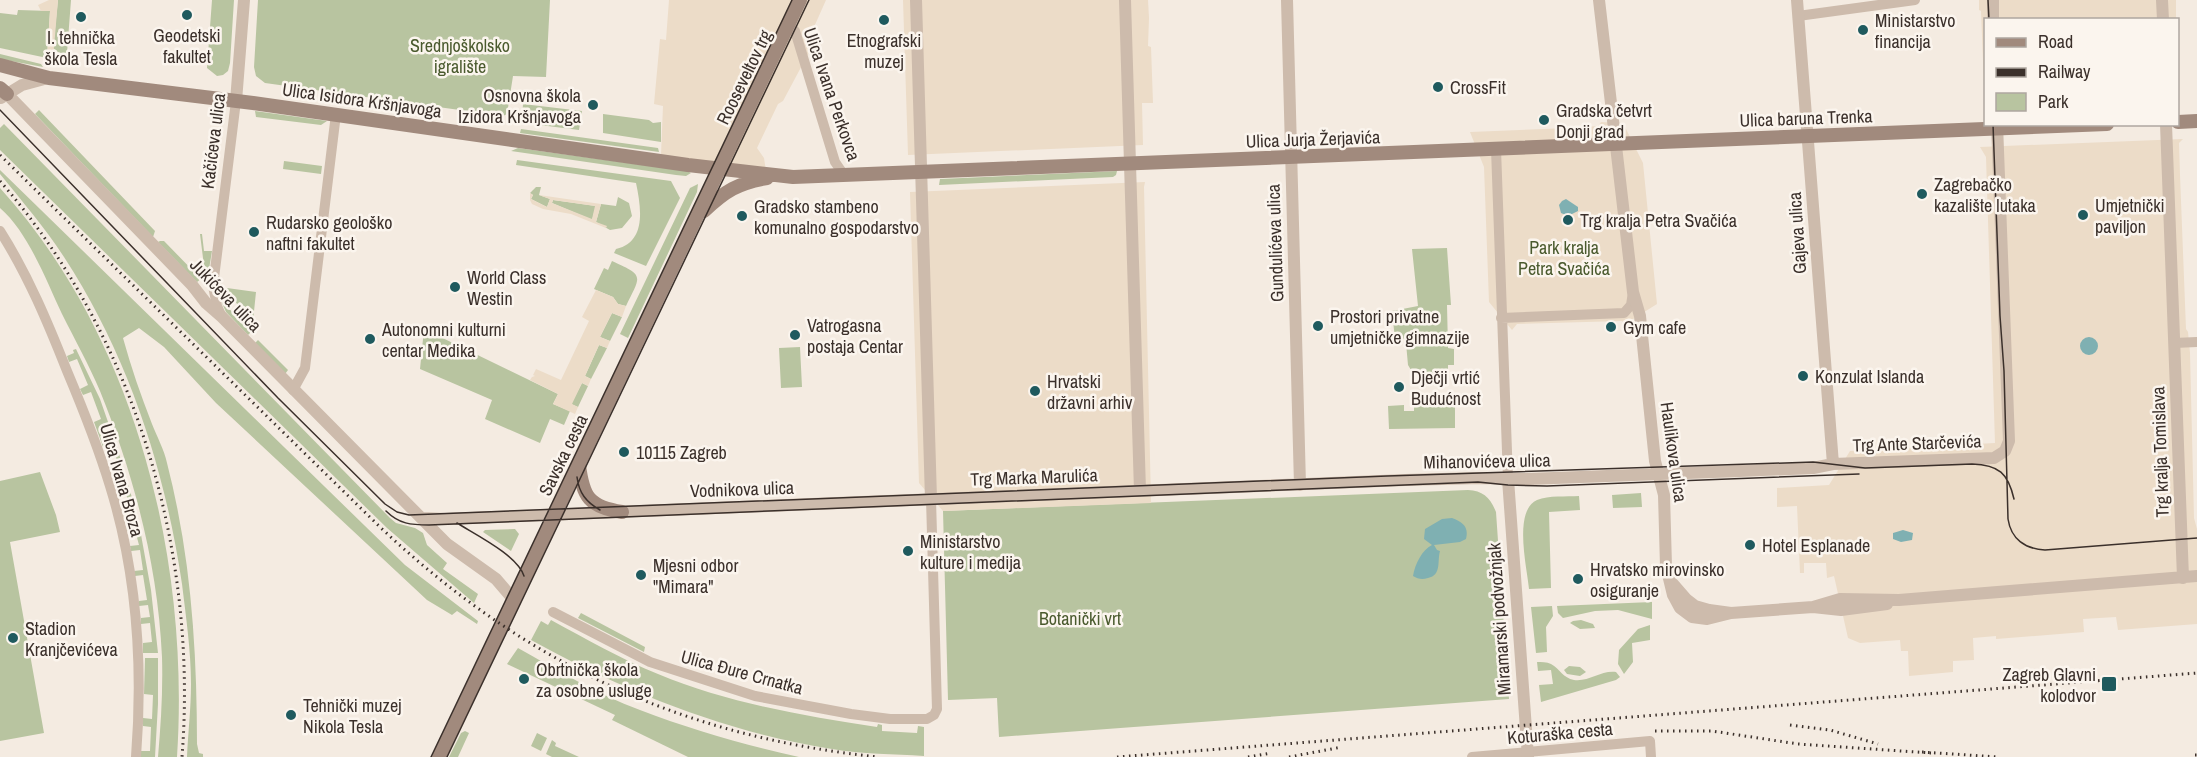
<svg xmlns="http://www.w3.org/2000/svg" width="2197" height="757" font-family="'Archivo Narrow',sans-serif">
<rect width="100%" height="100%" fill="#f4ebe1"/>
<path fill="#b8c4a0" d="M58 0H71L67 53C62 56 58 52 53 48Z
M212 0H234L230 63 228 71 223 75 217 76 207 68Z
M258 0H550L546 77 513 76 507 114 503 116 265 83 256 76 254 67Z
M18 10 50 11 47 58 0 48V13L17 15Z
M0 54 41 64 43 67 0 59Z
M523 104 582 111 579 130 524 123 522 120Z
M39 110 155 231 153 237 35 114Z
M255 111 327 121 321 125 256 117Z
M603 114 649 120 653 123 661 122V142L603 133Z
M4 124 390 518 396 523 415 528 423 533 427 545 447 563 443 569 478 594 474 603 387 528 0 150V128Z
M521 129 658 148 659 152 520 133Z
M518 148 687 171 691 173 686 176 676 175 511 151Z
M517 160 671 181 680 198 646 266 614 253 616 249C647 242 641 207 636 183L516 165Z
M284 161 322 166 321 174 283 169Z
M0 170 405 565 478 621 477 624 457 611 452 615 427 600 216 403 164 347 139 328 123 338C131 367 141 396 152 424 157 437 164 449 167 463 191 556 197 649 197 744L199 753 203 754V757H187C188 733 191 709 191 684 191 651 186 617 182 584 165 469 128 355 64 257 45 228 22 201 0 174Z
M1117 171 1116 175 1113 177 939 185 940 179Z
M698 184 697 192 628 338 620 334 690 188Z
M536 187H541L539 195 550 199 547 207 531 199 533 195 530 193Z
M0 188C136 338 190 559 177 757H158C161 723 163 690 162 657 158 566 134 475 100 391 89 365 75 340 62 314 46 280 28 232 0 208Z
M618 197 629 203 632 216 622 228 610 230 596 222 601 204 616 206Z
M553 200 596 206 592 220 552 203Z
M200 234H202L204 251H212L208 275 205 274Z
M160 241H164L201 279 197 282 158 242Z
M1447 248 1451 305H1447L1448 348 1454 349V365H1448V375H1425L1411 370 1408 365 1406 343H1417V338L1395 339 1392 311 1418 306 1412 249Z
M612 261C645 276 641 275 626 306L618 304 613 297 594 289 604 268 608 270Z
M227 288 256 292 253 321 227 293Z
M221 301 252 331 248 335 226 312Z
M612 313 622 317 610 341 600 337Z
M424 329 558 394 553 404 570 411 564 425 550 419 540 443 485 419 492 400 420 369Z
M258 340 288 370 285 374 255 343Z
M599 345 607 348 591 379 585 376Z
M800 347 802 387 781 388 779 348Z
M76 349 100 399 115 442 103 447 94 422 101 419 91 392 83 395 80 389 88 385 77 359 69 362 67 356 74 353 73 350Z
M582 383 588 386 578 407 571 404Z
M1450 400V404L1455 405V428L1389 429 1388 406 1404 405V411H1414V401Z
M117 447 138 518 151 590 158 653H143V643L152 642 150 623 141 624V618L150 617 148 605 139 606V601L147 600 143 575 135 576 134 571 143 570 140 550 131 551 130 546 139 545 135 530 127 531 125 521 133 519 116 457 108 459 105 451Z
M40 472 56 515 60 532 10 542 44 733 0 741V481Z
M1468 490C1483 491 1490 497 1496 512L1509 699 999 737 997 698 948 700 943 511Z
M1641 493 1642 507 1613 508 1612 495Z
M1579 496 1580 510 1549 512 1551 588 1529 589C1527 567 1513 511 1537 500 1549 495 1566 497 1579 496Z
M515 529 519 534 511 551 483 532 485 530Z
M1652 602V619L1618 610 1595 611 1563 618 1558 613 1557 606Z
M1552 606 1553 616 1546 627 1547 652 1536 653 1531 607Z
M581 613 645 647 644 652 578 618Z
M551 620C586 639 621 659 658 674 728 703 803 716 877 727L878 724 882 725V731L917 733 918 726 924 727V756C894 754 862 754 832 749 725 732 626 692 531 640L541 621 548 625Z
M1581 620 1593 624 1595 628 1580 629 1570 623 1573 621Z
M1650 625V640L1632 643 1633 662 1624 674 1618 664 1619 650 1638 629Z
M518 648C557 670 597 694 640 710 692 730 745 745 799 757H688L612 720 615 715 507 664Z
M145 658H158V704L155 757H141V751H150L151 727 143 726V718L152 719 153 695 144 694Z
M1537 662C1541 662 1547 662 1551 664 1560 669 1563 678 1574 680 1589 682 1601 670 1616 672L1620 677 1616 680 1541 702 1539 685 1553 684 1551 670 1538 671Z
M1569 666 1580 667 1586 672 1580 676 1567 674 1564 670Z
M465 731 469 733 458 757H449L461 733Z
M537 733 547 738 541 751 531 746Z
M552 740 556 743 555 746 579 757H552L546 754Z"/>
<path fill="#ecdcc8" fill-rule="evenodd" d="M49 0H58L53 59 47 58 50 11H41L38 5Z
M669 0H826L814 27 815 41 783 101 778 104 757 148 764 158 766 171 661 155 663 106 654 104 660 39 666 40Z
M903 0H1148L1149 18 1148 46 1151 47 1153 103H1142L1143 145 908 155Z
M1979 0H2176V19L1986 20 1985 111 1981 11 1979 10Z
M1601 122 1623 123 1643 163 1657 304 1625 324 1622 321 1517 324 1512 330 1489 302 1484 167 1470 132 1569 128 1598 126Z
M2183 139 2179 143 2180 175 2186 329 2188 332 2190 353 2194 518 2197 529V624L2118 630 2116 617 2083 619 2084 632 1996 639V636L1973 638 1974 660 1953 661V672L1909 676 1908 651H1901L1900 640 1860 643 1848 638 1834 576 1827 578 1826 563H1804V573H1800L1797 506 1777 507V488L1829 485 1850 451 1995 443 1986 157 1980 147Z
M1145 182 1144 187 1151 503 943 511 919 483 910 192Z
M530 193 533 195 531 199 547 207 550 199 539 195 601 204 596 222 607 226 606 228 571 214 543 209 532 204 530 200ZM553 200 595 206 592 219 552 203Z
M596 290 613 297 618 304 626 306 622 317 612 313 600 337 610 341 607 348 599 345 585 376 591 379 588 386 582 383 572 404 578 407 575 414 553 404 558 394 530 380 532 377 535 376 533 375 536 369 561 380 589 321 582 317Z"/>
<path fill="#7fb0b2" d="M1566 199 1578 207V211L1568 216 1561 213 1559 205 1562 201Z
M2080 346a9 9 0 1 1 18 0a9 9 0 1 1-18 0Z
M1452 518C1463 522 1469 527 1466 539L1460 542 1434 545 1437 550 1440 551C1437 561 1442 575 1428 578 1422 580 1418 579 1413 576 1415 564 1422 550 1432 545L1424 539 1425 529 1442 519Z
M1903 530 1913 533 1912 540 1901 542 1893 539V533Z"/>
<g fill="none" stroke-linecap="round" stroke-linejoin="round">
<path stroke="#cdbbac" stroke-width="10" d="M1798 16 1915 0
M789 25 795 31 835 162 844 175
M1496 149 1508 479
M0 231C28 275 48 323 67 371 83 409 98 447 110 486 137 573 143 667 136 757
M222 317 217 306 213 286 236 101
M1501 318 1624 313 1631 305 1633 292
M2174 343 2197 342
M293 390 305 368 336 114
M553 612 650 662 755 696 851 714 890 719H927L934 715 937 709 931 499
M1472 757 1650 741 1651 757"/>
<path stroke="#cdbbac" stroke-width="12" d="M916 0 931 499
M1125 0 1140 491
M1287 0 1300 485
M1599 0 1633 292 1640 316 1655 461 1664 495 1666 566 1673 595 1680 608 1692 617 1707 619 1731 613
M1797 0 1833 464
M1993 0V20
M2162 0 2163 20
M7 94 192 285 206 303 222 317 447 544 496 579 514 600
M1 98 22 85 48 78
M236 101 244 0
M2166 124 2183 578
M1508 479 1528 757
M423 518 445 519 1405 480 1479 478 1528 479 1739 471 1813 468 1833 464 1994 458 2005 451 2009 441 1997 124
M1673 584 1686 599 1695 606 1709 610 1731 613 1813 607 1841 610 1887 604
M1813 607 1840 599 1899 600 2197 576"/>
<path stroke="#a18a7d" stroke-width="14" d="M0 65 49 78 253 103 688 165 793 177 2107 124
M0 88 7 94
M2178 122 2197 121
M704 211C725 191 738 183 767 178
M579 465C583 497 589 507 622 512
M439 757 800 0"/>
<path stroke="#3b302b" stroke-width="1.5" d="M1988 0 1989 20
M0 110 278 398 385 504 397 512 409 515 1387 476 1813 462 1865 468 1972 464C1999 465 2008 473 2014 499
M1993 124 2000 316 2004 371 2008 519C2011 539 2025 549 2045 550L2197 538
M577 477C579 493 586 502 600 510
M386 511C399 524 411 525 429 525L1478 482 1508 485 1547 486 1859 474
M457 523C476 535 517 555 524 576
M431 757 792 0
M447 757 809 0"/>
<path stroke="#3b302b" stroke-width="3" stroke-dasharray="1.5 4.5" stroke-linecap="butt" d="M0 155 380 527C524 663 682 737 879 757
M0 181C136 337 198 552 182 757
M1790 725 1830 730 1878 744
M1655 731H1712L1798 744 1931 753
M1922 752 1998 757
M2195 755H2197
M1117 757 2197 673
M1248 757 1271 753
M1289 757 1342 747"/>
</g>
<g fill="#1f5a5e" stroke="#fbf5ee" stroke-width="2">
<circle cx="187" cy="15" r="6"/>
<circle cx="81" cy="17" r="6"/>
<circle cx="884" cy="20" r="6"/>
<circle cx="1863" cy="30" r="6"/>
<circle cx="1438" cy="87" r="6"/>
<circle cx="593" cy="105" r="6"/>
<circle cx="1544" cy="120" r="6"/>
<circle cx="1922" cy="194" r="6"/>
<circle cx="2083" cy="215" r="6"/>
<circle cx="742" cy="216" r="6"/>
<circle cx="1568" cy="220" r="6"/>
<circle cx="254" cy="232" r="6"/>
<circle cx="455" cy="287" r="6"/>
<circle cx="1318" cy="326" r="6"/>
<circle cx="1611" cy="327" r="6"/>
<circle cx="795" cy="335" r="6"/>
<circle cx="370" cy="339" r="6"/>
<circle cx="1803" cy="376" r="6"/>
<circle cx="1399" cy="387" r="6"/>
<circle cx="1035" cy="391" r="6"/>
<circle cx="624" cy="452" r="6"/>
<circle cx="1750" cy="545" r="6"/>
<circle cx="908" cy="551" r="6"/>
<circle cx="641" cy="575" r="6"/>
<circle cx="1578" cy="579" r="6"/>
<circle cx="13" cy="638" r="6"/>
<circle cx="524" cy="679" r="6"/>
<rect x="2101" y="676" width="16" height="16" rx="3"/>
<circle cx="291" cy="715" r="6"/>
</g>
<g text-anchor="middle" dominant-baseline="central" stroke-width="5" stroke-linejoin="round" paint-order="stroke">
<g font-size="18" fill="#3b302b" stroke="#fbf5ee" text-anchor="start">
<text x="1875" y="20">Ministarstvo<tspan x="1875" dy="21">financija</tspan></text>
<text x="187" y="35" text-anchor="middle">Geodetski<tspan x="187" dy="21">fakultet</tspan></text>
<text x="81" y="37" text-anchor="middle">I. tehnička<tspan x="81" dy="21">škola Tesla</tspan></text>
<text x="884" y="40" text-anchor="middle">Etnografski<tspan x="884" dy="21">muzej</tspan></text>
<text x="1450" y="87">CrossFit</text>
<text x="581" y="95" text-anchor="end">Osnovna škola<tspan x="581" dy="21">Izidora Kršnjavoga</tspan></text>
<text x="1556" y="110">Gradska četvrt<tspan x="1556" dy="21">Donji grad</tspan></text>
<text x="1934" y="184">Zagrebačko<tspan x="1934" dy="21">kazalište lutaka</tspan></text>
<text x="2095" y="205">Umjetnički<tspan x="2095" dy="21">paviljon</tspan></text>
<text x="754" y="206">Gradsko stambeno<tspan x="754" dy="21">komunalno gospodarstvo</tspan></text>
<text x="1580" y="220">Trg kralja Petra Svačića</text>
<text x="266" y="222">Rudarsko geološko<tspan x="266" dy="21">naftni fakultet</tspan></text>
<text x="467" y="277">World Class<tspan x="467" dy="21">Westin</tspan></text>
<text x="1330" y="316">Prostori privatne<tspan x="1330" dy="21">umjetničke gimnazije</tspan></text>
<text x="807" y="325">Vatrogasna<tspan x="807" dy="21">postaja Centar</tspan></text>
<text x="1623" y="327">Gym cafe</text>
<text x="382" y="329">Autonomni kulturni<tspan x="382" dy="21">centar Medika</tspan></text>
<text x="1815" y="376">Konzulat Islanda</text>
<text x="1411" y="377">Dječji vrtić<tspan x="1411" dy="21">Budućnost</tspan></text>
<text x="1047" y="381">Hrvatski<tspan x="1047" dy="21">državni arhiv</tspan></text>
<text x="636" y="452">10115 Zagreb</text>
<text x="920" y="541">Ministarstvo<tspan x="920" dy="21">kulture i medija</tspan></text>
<text x="1762" y="545">Hotel Esplanade</text>
<text x="653" y="565">Mjesni odbor<tspan x="653" dy="21">"Mimara"</tspan></text>
<text x="1590" y="569">Hrvatsko mirovinsko<tspan x="1590" dy="21">osiguranje</tspan></text>
<text x="25" y="628">Stadion<tspan x="25" dy="21">Kranjčevićeva</tspan></text>
<text x="536" y="669">Obrtnička škola<tspan x="536" dy="21">za osobne usluge</tspan></text>
<text x="2096" y="674" text-anchor="end">Zagreb Glavni<tspan x="2096" dy="21">kolodvor</tspan></text>
<text x="303" y="705">Tehnički muzej<tspan x="303" dy="21">Nikola Tesla</tspan></text>
</g>
<g font-size="18" fill="#4a5a2e" stroke="#fbf5ee">
<text x="460" y="45">Srednjoškolsko<tspan x="460" dy="21">igralište</tspan></text>
<text x="1564" y="247">Park kralja<tspan x="1564" dy="21">Petra Svačića</tspan></text>
<text x="1080" y="618">Botanički vrt</text>
</g>
<g font-size="18" fill="#3b302b" stroke="#fbf5ee">
<text transform="translate(744 77) rotate(-64)">Rooseveltov trg</text>
<text transform="translate(832 94) rotate(71)">Ulica Ivana Perkovca</text>
<text transform="translate(362 100) rotate(8)">Ulica Isidora Kršnjavoga</text>
<text transform="translate(1806 118) rotate(-2)">Ulica baruna Trenka</text>
<text transform="translate(1313 139) rotate(-2)">Ulica Jurja Žerjavića</text>
<text transform="translate(213 141) rotate(-83)">Kačićeva ulica</text>
<text transform="translate(1797 233) rotate(-94)">Gajeva ulica</text>
<text transform="translate(1275 243) rotate(-92)">Gundulićeva ulica</text>
<text transform="translate(226 295) rotate(46)">Jukićeva ulica</text>
<text transform="translate(1917 443) rotate(-2)">Trg Ante Starčevića</text>
<text transform="translate(1674 452) rotate(82)">Haulikova ulica</text>
<text transform="translate(2160 452) rotate(-92)">Trg kralja Tomislava</text>
<text transform="translate(563 455) rotate(-64)">Savska cesta</text>
<text transform="translate(1487 461) rotate(-1)">Mihanovićeva ulica</text>
<text transform="translate(1034 477) rotate(-2)">Trg Marka Marulića</text>
<text transform="translate(122 480) rotate(74)">Ulica Ivana Broza</text>
<text transform="translate(742 489) rotate(-2)">Vodnikova ulica</text>
<text transform="translate(1499 619) rotate(-94)">Miramarski podvožnjak</text>
<text transform="translate(742 672) rotate(15)">Ulica Đure Crnatka</text>
<text transform="translate(1560 733) rotate(-5)">Koturaška cesta</text>
</g>
</g>
<rect x="1984" y="18" width="195" height="108" fill="#fbf5ee" stroke="#aea6a0" stroke-width="1.5"/>
<rect x="1996" y="38" width="30" height="9" fill="#a18a7d" stroke="#aea6a0" stroke-width="1.5"/>
<text x="2038" y="48" font-size="18" fill="#3b302b">Road</text>
<rect x="1996" y="68" width="30" height="9" fill="#3b302b" stroke="#aea6a0" stroke-width="1.5"/>
<text x="2038" y="78" font-size="18" fill="#3b302b">Railway</text>
<rect x="1996" y="93" width="30" height="18" fill="#b8c4a0" stroke="#aea6a0" stroke-width="1.5"/>
<text x="2038" y="108" font-size="18" fill="#3b302b">Park</text>
</svg>
